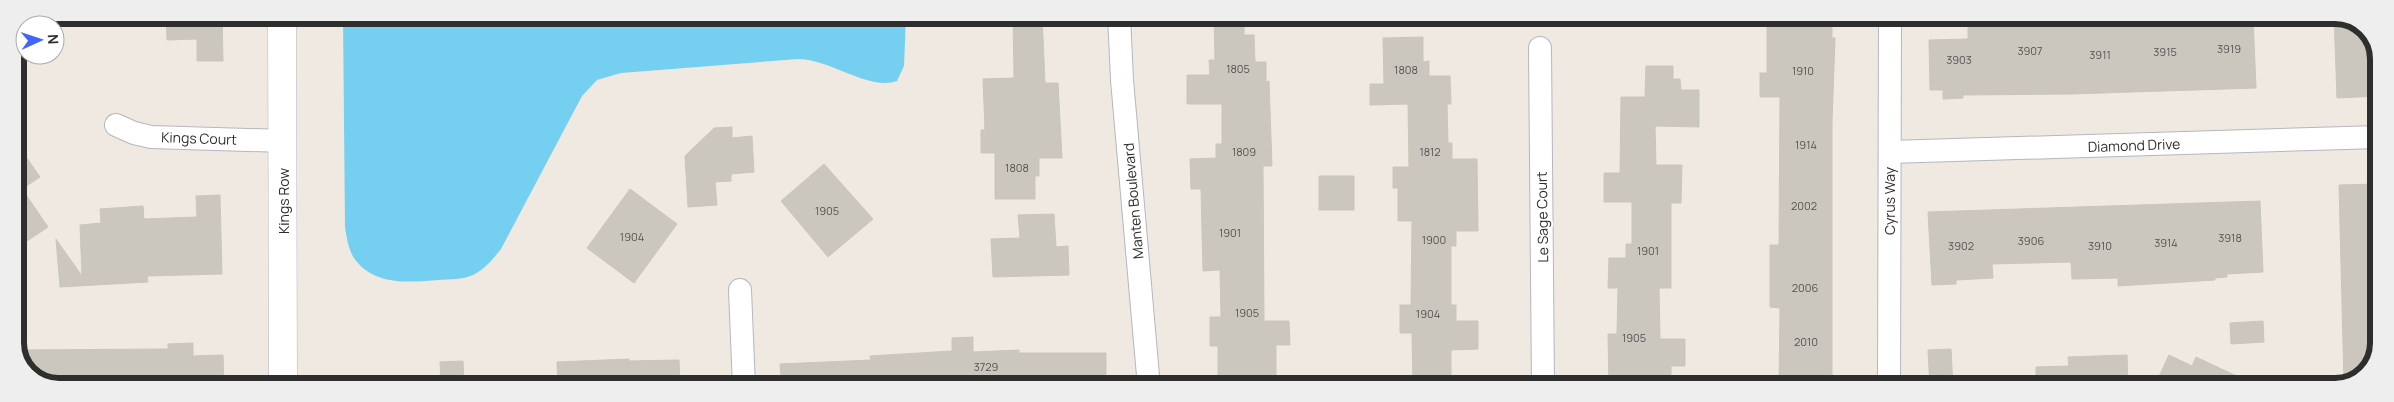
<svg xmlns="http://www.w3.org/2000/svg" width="2394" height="402" font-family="Manrope,sans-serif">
<rect width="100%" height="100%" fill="#efe9e1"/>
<path fill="#75cff0" d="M343 15H906L904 66 897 81C869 91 830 59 798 59L621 73 597 80 582 96 501 249C493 259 485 269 473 275 463 280 449 279 439 280 412 282 378 286 358 263 349 254 347 240 345 227Z"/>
<path fill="#cbc7bf" stroke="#cbc5ba" d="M166 15H222L223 61H197V39L167 40Z
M1013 15H1042L1045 83H1058L1062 158H1039V176H1035V199H995V153H981V130H985L983 79 1014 78Z
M1214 15H1244V35H1254L1255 62H1266V82L1269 81 1272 166H1263L1264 321H1289L1290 345H1276V387H1222V385H1218V346H1210V317H1221L1220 270 1203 271 1201 189H1191L1190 159 1216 158V144H1222V104H1187V75H1210L1209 60H1215Z
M1767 15H1832V38H1835L1832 122V387H1779L1780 308 1770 307V245H1779L1780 97H1760V73H1767Z
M2035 15H2053L2054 22H2059V25L2104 24V20L2163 17 2189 16V21L2253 18 2256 88 2071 94 1963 95V98L1943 99V90H1930L1929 40 1968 39V24L2035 22Z
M2334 15H2341L2366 28 2379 54V96L2337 98Z
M1423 37V62L1429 61V76H1450L1451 104H1447L1448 143H1452V159H1477L1478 231H1456V246H1451V305H1456V321H1478V349L1451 350V387H1413L1412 333H1400V305H1411L1412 221H1398V188H1393V167H1409L1408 104 1370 105V84H1384L1383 38Z
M1646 66H1673V79H1680L1681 90H1699V127L1655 126 1656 165H1682L1681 203H1671V288H1659L1660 339H1685V366H1671V387H1609L1608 334H1617L1618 288H1608L1609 258H1626V244H1632V202H1604V173H1620L1621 97H1645Z
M732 127V138L752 136 754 172 731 174V181L715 182 717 205 688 207 685 156 714 128Z
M15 141 40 177 22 189 48 227 15 249Z
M824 164 873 219 828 257 781 201Z
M1319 176H1354V210H1319Z
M2379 184V349L2364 376 2344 384 2339 185Z
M630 189 677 224 634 283 587 248Z
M220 195 222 274 147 276 148 282 60 287 56 239 82 276 80 225 101 223 100 209 143 206 144 219 197 217 196 196Z
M2260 201 2263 272 2227 274V277L2215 278V280L2118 286V278L2072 279 2071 262 1992 264 1993 278 1956 280V284L1932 285 1928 212Z
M1054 214 1056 247 1068 246 1069 275 993 277 991 239 1020 238 1018 215Z
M2263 321 2264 342 2231 344 2230 323Z
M973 337V352L1019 350V353H1106V387H782L780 364 871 360 870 356 952 351V338Z
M193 343V356L223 355 224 387H53L28 374 16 350 168 349V344Z
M1951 349 1953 387H1930L1928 350Z
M2127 355 2128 387H2036V367L2069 366 2068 357Z
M2169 355 2192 366 2196 357 2260 387H2154Z
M629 359V361L679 360 680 387H558L557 362Z
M463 361 464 387H441L440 362Z"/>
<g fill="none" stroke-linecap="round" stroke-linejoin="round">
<defs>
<path id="street" d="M1119 15 1122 80 1149 387
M1540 48 1543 387
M116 125 134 133 151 137 284 141
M1890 152 2379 137
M740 290 744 387
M1889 387 1890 15"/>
<path id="secondary" d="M282 15 283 387"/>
</defs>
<use href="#street" stroke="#b4b7c1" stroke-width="24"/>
<use href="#secondary" stroke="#b4b7c1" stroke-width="29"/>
<use href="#street" stroke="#fff" stroke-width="22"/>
<use href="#secondary" stroke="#fff" stroke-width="28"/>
</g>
<g text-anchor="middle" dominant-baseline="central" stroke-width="4" stroke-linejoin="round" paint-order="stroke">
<g font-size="11" fill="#555452">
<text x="2229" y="48">3919</text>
<text x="2030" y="50">3907</text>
<text x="2165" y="51">3915</text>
<text x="2100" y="54">3911</text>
<text x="1959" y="59">3903</text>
<text x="1238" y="68">1805</text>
<text x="1406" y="69">1808</text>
<text x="1803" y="70">1910</text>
<text x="1806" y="144">1914</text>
<text x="1244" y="151">1809</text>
<text x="1430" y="151">1812</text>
<text x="1017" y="167">1808</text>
<text x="1804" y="205">2002</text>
<text x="827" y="210">1905</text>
<text x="1230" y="232">1901</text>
<text x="632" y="236">1904</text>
<text x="2230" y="237">3918</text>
<text x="1434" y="239">1900</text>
<text x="2031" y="240">3906</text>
<text x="2166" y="242">3914</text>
<text x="1961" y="245">3902</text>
<text x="2100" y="245">3910</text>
<text x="1648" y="250">1901</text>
<text x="1805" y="287">2006</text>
<text x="1247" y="312">1905</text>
<text x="1428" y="313">1904</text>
<text x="1634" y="337">1905</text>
<text x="1806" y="341">2010</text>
<text x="986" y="366">3729</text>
</g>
<g font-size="14" fill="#2e2e2e" stroke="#fff">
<text transform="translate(199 138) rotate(2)">Kings Court</text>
<text transform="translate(2134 145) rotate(-2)">Diamond Drive</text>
<text transform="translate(283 201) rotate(-90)">Kings Row</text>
<text transform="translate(1133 201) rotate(-95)">Manten Boulevard</text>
<text transform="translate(1889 201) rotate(-90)">Cyrus Way</text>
<text transform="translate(1542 217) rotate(-91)">Le Sage Court</text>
</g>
</g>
<path d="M0 0H2394V402H0ZM59 24H2335A35 35 0 0 1 2370 59V343A35 35 0 0 1 2335 378H59A35 35 0 0 1 24 343V59A35 35 0 0 1 59 24Z" fill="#eee" fill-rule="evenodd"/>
<path fill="none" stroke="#2e2e2e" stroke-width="6" d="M59 24H2335A35 35 0 0 1 2370 59V343A35 35 0 0 1 2335 378H59A35 35 0 0 1 24 343V59A35 35 0 0 1 59 24Z"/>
<g transform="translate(40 40) rotate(87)"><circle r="24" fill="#ffffff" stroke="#ababab"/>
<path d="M0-4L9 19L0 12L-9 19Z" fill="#4264fb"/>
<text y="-8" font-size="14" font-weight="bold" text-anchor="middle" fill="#2e2e2e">N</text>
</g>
</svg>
